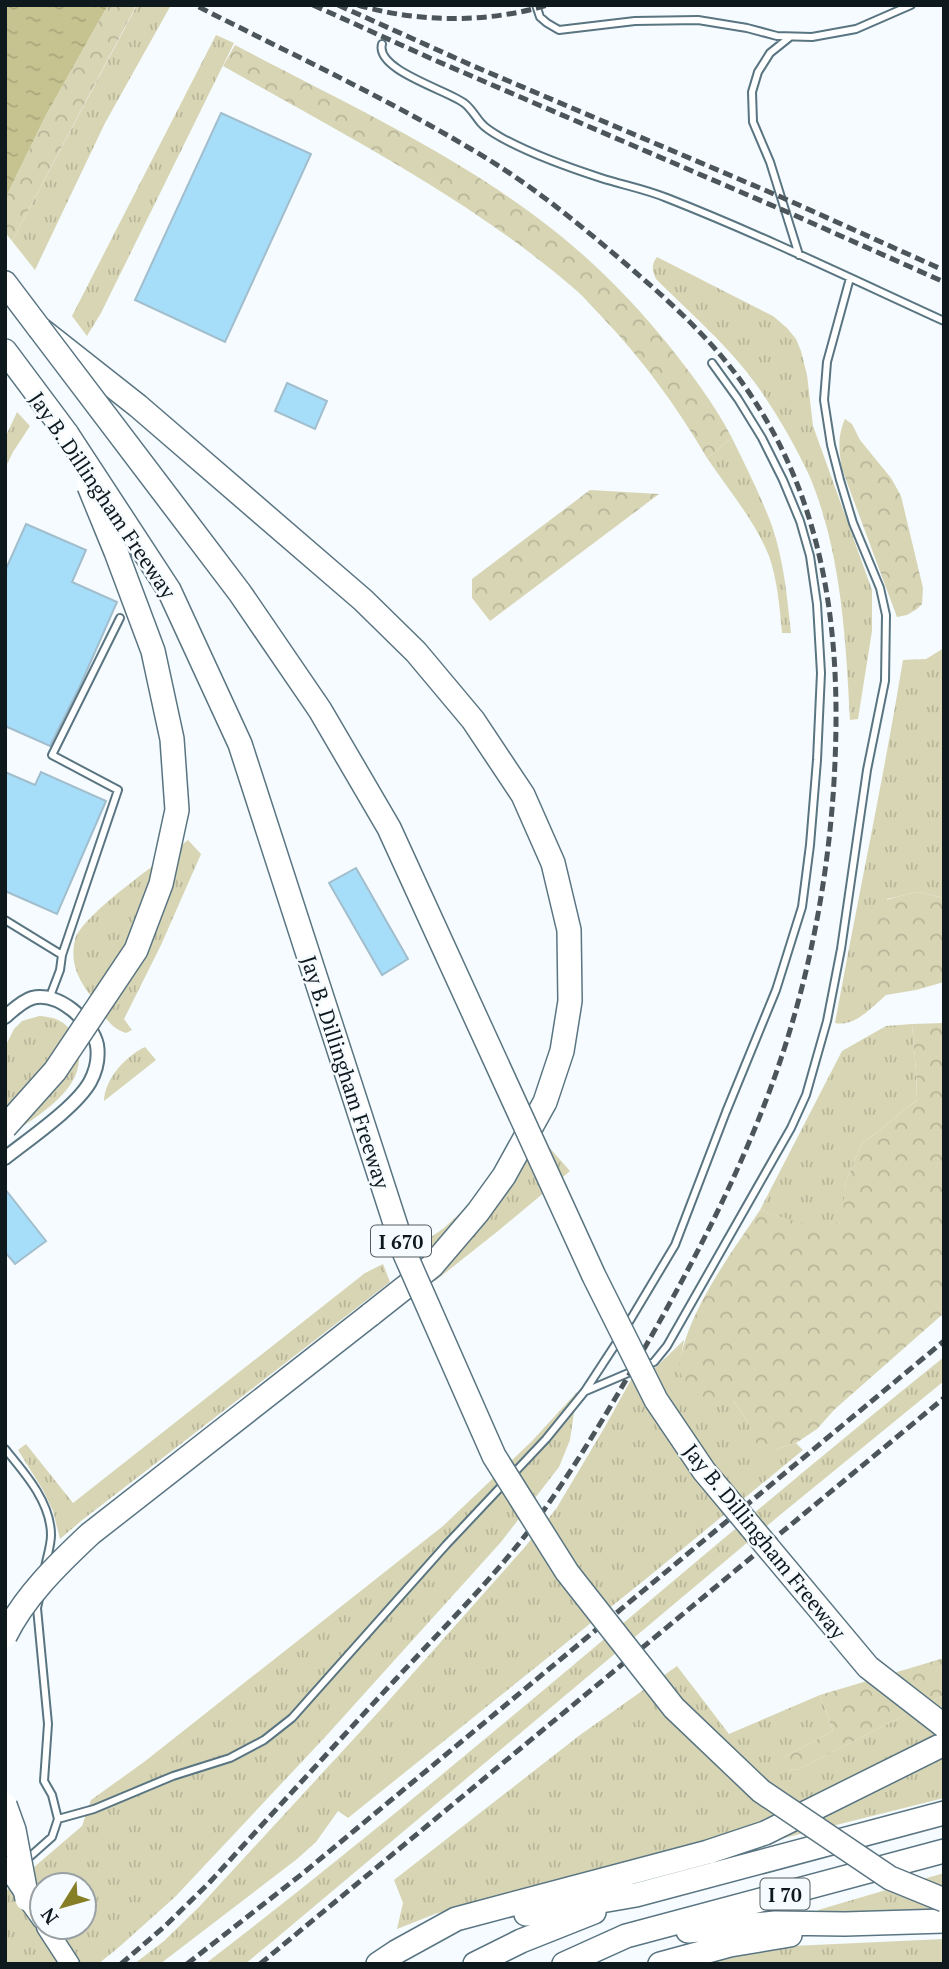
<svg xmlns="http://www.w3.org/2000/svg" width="949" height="1969" font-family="'PT Serif',serif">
<defs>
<pattern id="grass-tufts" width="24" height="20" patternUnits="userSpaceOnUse" patternTransform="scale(1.75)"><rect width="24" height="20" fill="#d8d5b4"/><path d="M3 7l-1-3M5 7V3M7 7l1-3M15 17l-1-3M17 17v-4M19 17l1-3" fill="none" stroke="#b8b69a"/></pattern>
<pattern id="forest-crowns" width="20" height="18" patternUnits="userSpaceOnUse" patternTransform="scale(1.75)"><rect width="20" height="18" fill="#d8d5b4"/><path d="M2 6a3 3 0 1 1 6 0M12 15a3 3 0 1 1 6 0" fill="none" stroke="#b8b69a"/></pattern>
<pattern id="water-ripples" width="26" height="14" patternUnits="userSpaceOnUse" patternTransform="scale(1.75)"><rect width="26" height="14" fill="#c7c390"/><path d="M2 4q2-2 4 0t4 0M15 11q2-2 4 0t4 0" fill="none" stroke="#aaa77c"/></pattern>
</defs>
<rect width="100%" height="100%" fill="#f5fbfe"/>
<path fill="url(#grass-tufts)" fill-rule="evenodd" d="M134 5H171L105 123 35 270 12 241 136 7Z
M216 35 234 43 101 313 87 336 72 316Z
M657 257 773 316 787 328 796 339 801 351 807 375 813 426 872 590V631L858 719 850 720C846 639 841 550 809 475 795 445 777 414 758 387 731 348 690 313 656 279 652 270 651 265 657 257Z
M17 412 30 426 13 452 5 468V438Z
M732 438C746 467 761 496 772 526 784 561 787 597 791 633H782C780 609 777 578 769 556 755 521 728 489 707 458Z
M944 648V898L918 892 887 899 869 984 886 995C871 1008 855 1027 835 1023 857 902 883 782 903 660L926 659Z
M188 840 201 854 161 945 124 1019 132 1030 126 1033C108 1028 100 1009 90 995 77 977 70 962 75 940 80 916 166 857 188 840Z
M39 1016C55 1017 67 1021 74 1037 97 1085 37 1115 5 1139V1047L14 1029 22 1021Z
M912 1024 916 1071 917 1100 862 1144 846 1181 843 1222 810 1227 760 1210 842 1051 886 1026Z
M145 1047 156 1060 104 1101C105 1078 126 1056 145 1047Z
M541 1138 570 1171 498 1231 435 1281 421 1244 444 1228Z
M383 1264 390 1282 81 1521 60 1539 53 1511 43 1490 18 1450 26 1444 73 1503 365 1273Z
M684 1340 679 1368 733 1400 748 1422 760 1450H775L796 1443 803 1450 647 1578 348 1818 338 1811 316 1842 297 1859 160 1964H134L164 1941 199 1907 384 1706 524 1548 556 1509 606 1425 633 1376 656 1367Z
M944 1357V1381L780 1515 273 1941 245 1964H205C458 1770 695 1557 944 1357Z
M577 1392 570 1440 559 1467 501 1542 327 1735 175 1897 118 1948 98 1964H5V1892L82 1826 91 1800 144 1762 443 1526 532 1441ZM42 1885H84V1927H42Z
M677 1666 729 1734 820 1695 833 1731 784 1757 788 1771 799 1769 944 1695V1733L820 1795 746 1827 683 1847 476 1902 435 1914 397 1929 403 1903 394 1880 580 1735Z
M944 1755V1798L748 1847Z
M944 1873V1908L911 1912 819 1913 818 1910Z
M944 1939V1964H702L735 1951 770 1947Z"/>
<path fill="url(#forest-crowns)" d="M108 5 136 6 12 241 5 232V199L46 115Z
M235 45C335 98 440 146 531 213 581 249 627 294 666 342 690 372 714 403 732 438L707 458C677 407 643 360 603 318 594 309 586 299 577 291 471 199 345 135 223 66Z
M845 419 852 424 860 440 891 478 901 496 923 588 922 604 917 609 907 615 897 617 842 469C839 451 837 437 845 419Z
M590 490 659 494 490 621 472 598V579Z
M918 892 944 898V982L916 990 886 995C881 992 872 988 868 983 856 966 854 931 867 913 877 899 902 896 918 892Z
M944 1023V1313L835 1409 817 1429 796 1443 775 1450H759L748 1422 733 1400 713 1406C701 1397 680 1383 679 1367 679 1363 680 1360 681 1356 691 1307 732 1252 760 1210L810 1226 842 1222 846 1181 862 1144 917 1100 916 1071 912 1024Z
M944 1658V1695L799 1769 788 1771 782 1768 780 1763 784 1757 833 1731 820 1695Z"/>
<path fill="url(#water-ripples)" d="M5 5H108L46 115 5 199Z"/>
<path fill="#a6ddf8" stroke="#a2becd" stroke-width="2" d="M221 113 311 154 225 342 135 300Z
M287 383 327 401 315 429 275 411Z
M26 524 86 550 72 582 117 602 80 686 50 746 5 726V571Z
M5 772 35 785 41 772 106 801 57 914 5 891Z
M356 868 408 959 382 975 329 883Z
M5 1189 46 1241 15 1264 5 1252Z"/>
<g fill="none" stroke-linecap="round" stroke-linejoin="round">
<defs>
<path id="lane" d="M536 5 540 17 547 23 559 30 635 21 698 20 747 28 777 36 812 37 856 29 911 5
M790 37 770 53 758 72 752 92 753 122 770 162 799 255
M382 44C375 70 447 90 464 103 471 108 475 116 481 123 486 129 495 134 502 138 533 155 567 167 601 178 623 185 645 189 667 198 761 235 852 279 944 321
M5 920 62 955
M49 999 60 970 62 955 118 790 52 755 120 618
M626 1327 675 1245 726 1112 776 990 802 907 810 845 817 760 821 673 817 604 810 556 800 521 783 480 762 438 738 399 712 363
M586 1391 654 1362 667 1346 791 1128 806 1095 827 1021 841 949 867 770 885 681 886 615 880 588 853 523 840 480 831 445 824 400 827 362 850 278
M5 1449C24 1472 51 1502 51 1535 51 1545 47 1557 45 1567
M58 1819 94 1809 173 1776 230 1758 264 1740 292 1718 446 1545 546 1439 585 1391 619 1339
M25 1861 52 1837 58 1819 52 1795 44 1781 48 1724 37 1608 39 1599"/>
<path id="street" d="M5 1017C12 1011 22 1001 32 998 58 991 92 1021 97 1045 99 1058 96 1071 90 1082 76 1107 29 1139 5 1158"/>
<path id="secondary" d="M27 1899 42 1920
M46 1927 70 1964"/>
<path id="highway" d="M5 283 39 328 138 406 363 600 416 652 473 720 523 795 553 863 569 930 570 1001 562 1051 545 1102 504 1176 478 1212 432 1266 370 1315
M5 351 67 434
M526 1914 636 1895 944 1813
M688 1931 775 1923 845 1924 944 1921
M378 1964 396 1952 456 1919 708 1852 765 1833 944 1744
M475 1964 521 1941 594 1912
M564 1964 626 1936 944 1851
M660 1964 730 1945 790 1935"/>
</defs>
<use href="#lane" stroke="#5a7582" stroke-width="10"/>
<use href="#street" stroke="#5a7582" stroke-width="16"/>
<use href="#secondary" stroke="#5a7582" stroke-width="21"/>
<use href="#highway" stroke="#5a7582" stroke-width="26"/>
<use href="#lane" stroke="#fff" stroke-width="6"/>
<use href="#street" stroke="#fff" stroke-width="12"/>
<use href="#secondary" stroke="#fff" stroke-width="18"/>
<use href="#highway" stroke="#fff" stroke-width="23"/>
<path stroke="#4c565a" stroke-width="5" stroke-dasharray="10 5" stroke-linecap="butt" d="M313 5 432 59 785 211 944 282
M338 5 471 65 781 197 941 269
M358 5C419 23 488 23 548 5
M121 1964 165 1926 209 1883C271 1815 333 1747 395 1680 441 1630 490 1582 531 1528 576 1467 614 1401 652 1335 699 1252 743 1166 775 1076 815 963 835 843 836 723 837 596 813 476 735 373 706 335 670 302 634 271 583 227 530 183 471 149 382 96 287 52 195 5
M187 1964 302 1874 944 1341
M260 1964 944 1398"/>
<defs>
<path id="secondary-bridge" d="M5 1865 24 1893"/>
<path id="highway-bridge" d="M39 328 240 593 320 710 389 828 594 1276 656 1400 704 1471 868 1667 944 1726
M67 434 169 590 240 744 405 1254 494 1456 567 1572 674 1708 761 1791 890 1878 944 1900
M5 1127 55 1071 136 950 161 884 177 810 172 739 153 651 116 552 89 486
M5 1636C24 1597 58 1564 90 1534L370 1315
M5 1805 14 1830 27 1899"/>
</defs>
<use href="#secondary-bridge" stroke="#5a7582" stroke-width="21" stroke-linecap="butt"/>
<use href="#highway-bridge" stroke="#5a7582" stroke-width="26" stroke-linecap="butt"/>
<use href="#secondary-bridge" stroke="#fff" stroke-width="18"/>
<use href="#highway-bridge" stroke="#fff" stroke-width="23"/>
</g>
<g text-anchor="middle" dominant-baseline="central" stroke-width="5" stroke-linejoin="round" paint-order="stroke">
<g fill="#f5fbfe" stroke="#535d61" stroke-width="2">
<rect x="371" y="1225.5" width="60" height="31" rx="5"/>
<rect x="760.5" y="1878.5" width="49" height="31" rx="5"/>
</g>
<g font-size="19" font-weight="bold" fill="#0e191e">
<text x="401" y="1241">I 670</text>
<text x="785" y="1894">I 70</text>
</g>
<g font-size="21" fill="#0e191e" stroke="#f5fbfe">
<text transform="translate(103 495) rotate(56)">Jay B. Dillingham Freeway</text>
<text transform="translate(346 1072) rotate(72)">Jay B. Dillingham Freeway</text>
<text transform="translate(765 1541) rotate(51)">Jay B. Dillingham Freeway</text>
</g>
</g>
<rect width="949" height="1969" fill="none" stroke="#0e191e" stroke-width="14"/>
<g transform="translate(63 1906) rotate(233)"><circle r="33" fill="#f5fbfe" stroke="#99a1a4" stroke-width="2"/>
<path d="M0-5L12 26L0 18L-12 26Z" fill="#877f26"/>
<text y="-10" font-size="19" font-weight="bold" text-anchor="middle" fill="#0e191e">N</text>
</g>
</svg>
